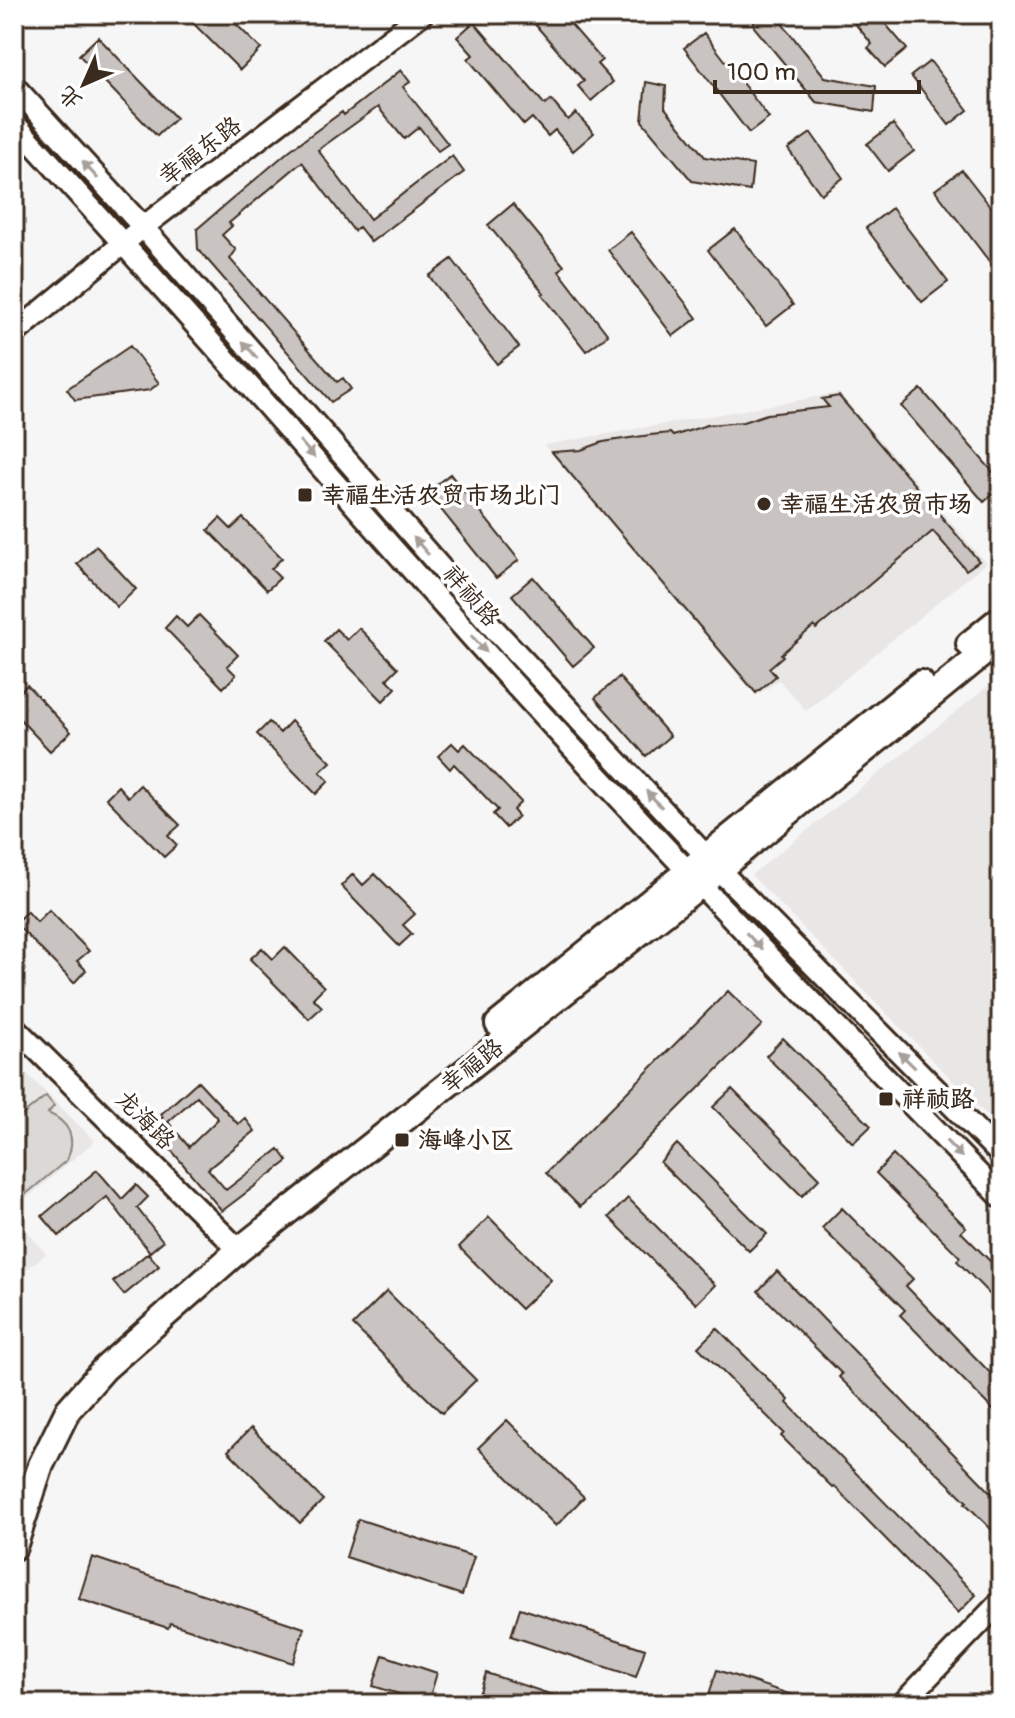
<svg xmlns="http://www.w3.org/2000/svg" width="1015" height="1718" font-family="Pangolin,'LXGW WenKai TC',sans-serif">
<rect width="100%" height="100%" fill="#f7f6f6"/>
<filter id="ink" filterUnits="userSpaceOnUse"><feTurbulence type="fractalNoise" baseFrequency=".0125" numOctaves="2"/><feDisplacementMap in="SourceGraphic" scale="16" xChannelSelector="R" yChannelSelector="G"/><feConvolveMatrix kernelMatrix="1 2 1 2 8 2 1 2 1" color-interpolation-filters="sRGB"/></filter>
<g filter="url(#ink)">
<path fill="#e9e7e6" d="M839 393 986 563 806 711 779 680 756 696 544 445Z
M1001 676V1130L751 875Z
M14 1061 95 1141 14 1209Z
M14 1215 46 1254 14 1279Z"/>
<path fill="#dbd9d6" stroke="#8b827a" stroke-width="2" d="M46 1096 54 1106 48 1113C69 1122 77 1138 67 1160L14 1204V1122Z"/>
<path fill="#c9c3c1" stroke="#3b2a1e" stroke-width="2" fill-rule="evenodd" d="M184 14H226L261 49 240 70Z
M526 14H562L602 60 597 64 613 82 591 101 578 86 584 81Z
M755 14H780V21L825 77 876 86 874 112 816 102 754 27Z
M847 14H877L907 49 885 67 868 48 872 44Z
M474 22 545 105 551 100 568 120 576 113 594 133 573 151 555 130 548 136 532 118 524 125 468 59 473 55 457 37Z
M704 33 769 118 749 133 684 48Z
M98 37 176 118 157 136 79 55Z
M930 61 968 110 949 125 911 76Z
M401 70 410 82 403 87 448 144 438 151 419 127 404 139 378 107 318 150 370 219 452 156 464 172 371 242 359 227 354 231 302 162 229 223 232 226 222 235 236 250 230 259 337 382 343 378 351 389 331 402 198 249 197 229 290 150 342 112 344 115Z
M646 82 666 86 665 108 705 157 753 165 750 191 692 181 642 121Z
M893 124 914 151 888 171 867 144Z
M811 133 843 178 821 194 788 149Z
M962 170 1001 220V277L935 190Z
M513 204 564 266 559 271 608 335 586 351 542 294 544 293 488 225Z
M892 208 948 282 922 302 866 228Z
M735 229 793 305 766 326 708 250Z
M631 232 697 318 673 336 608 250Z
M452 259 519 347 497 364 429 276Z
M130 346 159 383 150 390 75 400 67 389Z
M921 389 1001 481V487L984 502 901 406Z
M839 396 979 561 966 570 933 531 843 607 816 629 814 626 781 654 783 656 769 668 776 676 756 693 552 452 581 450 603 442 650 435 670 433 673 436 707 425 743 422 767 414 829 407 822 399Z
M450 474 519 560 496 578 427 492Z
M220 518 231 529 243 518 282 558 271 569 280 578 267 590 208 530Z
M96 546 136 589 117 607 77 564Z
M533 577 594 648 573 666 512 595Z
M199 615 238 655 227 666 236 675 223 688 165 628 176 616 187 627Z
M359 628 398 668 387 679 396 688 383 701 324 641 336 629 347 640Z
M619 677 670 736 646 756 595 698Z
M27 685 71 732 50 751 14 713V697Z
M291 721 331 762 320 772 329 781 316 794 257 734 269 722 280 733Z
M452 743 459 750 465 744 521 802 513 810 518 816 506 828 493 814 498 810 454 764 450 769 438 756Z
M140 785 180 825 168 836 177 845 164 857 106 798 118 786 128 797Z
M353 874 363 885 375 874 415 914 403 925 412 934 399 946 341 886Z
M49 910 89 951 77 961 86 970 74 983 15 923 27 911 37 922Z
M285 947 324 987 313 998 322 1007 309 1019 250 959 262 948 273 959Z
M728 991 762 1025 580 1207 546 1173Z
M783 1038 871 1126 853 1143 766 1056Z
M198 1081 238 1124 245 1118 255 1131 208 1169 226 1190 279 1149 288 1161 222 1211 152 1127 163 1117 161 1114ZM197 1096 218 1119 189 1147 168 1122Z
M732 1089 820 1178 802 1196 713 1107Z
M677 1144 767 1234 749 1251 660 1162Z
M893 1155 966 1227 961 1232 1001 1272V1306L957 1261 960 1257 876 1173Z
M97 1170 122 1199 136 1185 148 1197 137 1208 163 1241 150 1252 107 1197 59 1236 42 1216Z
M628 1198 715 1285 696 1304 609 1217Z
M842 1208 913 1279 906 1286 1001 1384V1418L900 1315 905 1310 822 1228Z
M489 1217 551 1280 521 1309 459 1247Z
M148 1253 159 1266 124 1295 113 1282Z
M777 1271 1001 1503V1539L965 1503 967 1502 839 1377 842 1374 758 1291Z
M387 1291 476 1380 442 1413 353 1325Z
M717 1328 789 1400 787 1403 976 1595 958 1613 835 1487 833 1488 781 1436 784 1433 698 1347Z
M507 1420 584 1497 556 1526 478 1448Z
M251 1428 323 1500 300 1523 228 1451Z
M358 1519 474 1557 462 1595 346 1557Z
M92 1557 304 1628 293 1663 170 1623 168 1628 79 1599Z
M520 1608 645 1649 636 1677 511 1636Z
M383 1655 437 1673 428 1703 373 1686Z
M717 1670 813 1702V1704H729L708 1697Z
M486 1673 574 1702V1704H476Z"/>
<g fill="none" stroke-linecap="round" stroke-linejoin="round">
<defs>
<path id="minor" d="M14 86 143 227 497 632 719 870 1001 1155
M14 123C171 294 322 470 477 643 647 832 824 1015 1001 1197
M14 334 143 227 422 14
M14 1027 239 1250
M902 1704 1001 1601"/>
<path id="major" d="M969 644 1001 618
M498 1024 921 683
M14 1547 41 1465 68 1410 104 1369 239 1250 700 885 1001 639"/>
</defs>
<use href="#minor" stroke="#3b2a1e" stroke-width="26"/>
<use href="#major" stroke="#3b2a1e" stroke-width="30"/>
<use href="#minor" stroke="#fff" stroke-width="20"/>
<use href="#major" stroke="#fff" stroke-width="24"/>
</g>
<defs><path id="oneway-solid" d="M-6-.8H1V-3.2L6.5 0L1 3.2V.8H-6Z" transform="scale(2)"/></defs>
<g fill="#a79f9a">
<use href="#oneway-solid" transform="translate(90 170) rotate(-132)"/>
<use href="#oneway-solid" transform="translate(250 350) rotate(-131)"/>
<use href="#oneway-solid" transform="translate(307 449) rotate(49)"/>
<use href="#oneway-solid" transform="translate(421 546) rotate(-131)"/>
<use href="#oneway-solid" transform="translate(479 644) rotate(48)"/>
<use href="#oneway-solid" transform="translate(654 799) rotate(-133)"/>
<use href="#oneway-solid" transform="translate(754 941) rotate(46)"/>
<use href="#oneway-solid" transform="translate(907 1060) rotate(-135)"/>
<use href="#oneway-solid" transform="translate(954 1149) rotate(46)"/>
</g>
</g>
<g fill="#3b2a1e" stroke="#fff" stroke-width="3">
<rect x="297" y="487" width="16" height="16" rx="4"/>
<circle cx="764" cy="504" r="8"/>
<rect x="878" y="1091" width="16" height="16" rx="4"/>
<rect x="394" y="1132" width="16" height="16" rx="4"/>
</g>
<g text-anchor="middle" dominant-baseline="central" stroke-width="7" stroke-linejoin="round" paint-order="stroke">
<g font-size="24" fill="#3b2a1e" stroke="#fff">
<text transform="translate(200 151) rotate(-37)">幸福东路</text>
<text transform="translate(471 596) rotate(49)">祥祯路</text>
<text transform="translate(472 1066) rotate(-38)">幸福路</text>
<text transform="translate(145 1120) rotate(45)">龙海路</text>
</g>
<g font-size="24" font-weight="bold" fill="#3b2a1e" stroke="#fff" text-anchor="start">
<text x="321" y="495">幸福生活农贸市场北门</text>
<text x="780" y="504">幸福生活农贸市场</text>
<text x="902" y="1099">祥祯路</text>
<text x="418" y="1140">海峰小区</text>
</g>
</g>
<rect width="1015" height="1718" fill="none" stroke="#fff" stroke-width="48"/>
<rect x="24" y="24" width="967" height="1670" fill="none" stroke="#3b2a1e" stroke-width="3" filter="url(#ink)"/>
<g transform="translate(84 84) rotate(225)" stroke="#ffffff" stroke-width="6" paint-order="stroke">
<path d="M0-6L14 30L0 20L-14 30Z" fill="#3b2a1e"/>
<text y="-12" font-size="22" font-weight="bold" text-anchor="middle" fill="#3b2a1e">北</text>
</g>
<path d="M715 80v12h204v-12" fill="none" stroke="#3b2a1e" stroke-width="4"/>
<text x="727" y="80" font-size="24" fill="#3b2a1e" stroke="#ffffff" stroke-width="6" paint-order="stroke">100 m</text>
</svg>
